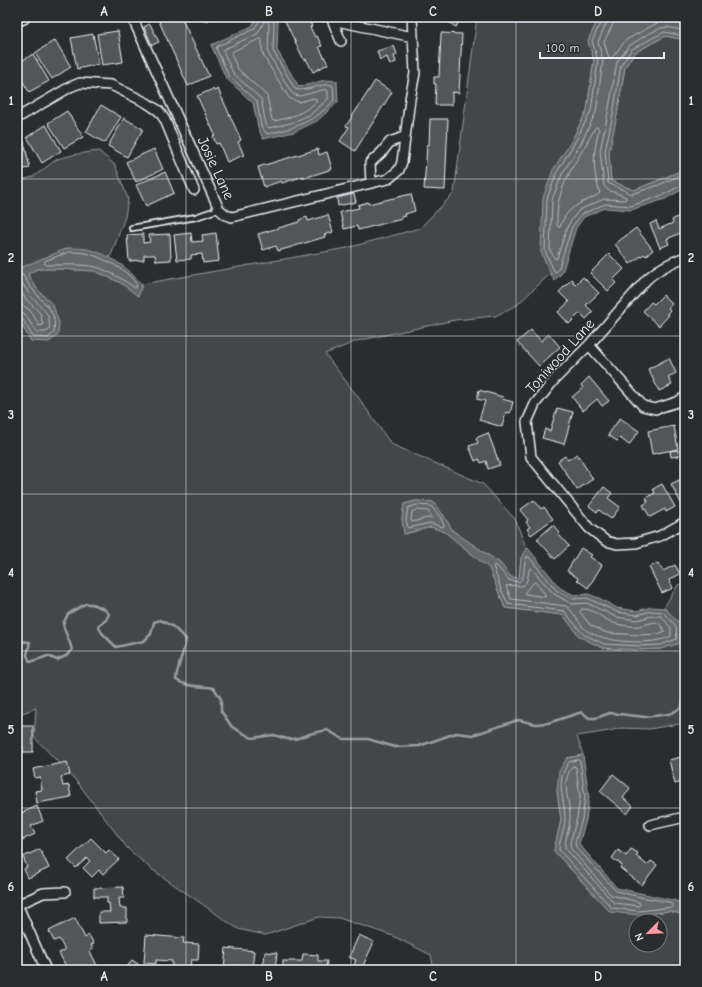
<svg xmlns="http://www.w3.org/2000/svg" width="702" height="987" font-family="'Comic Neue',sans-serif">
<rect width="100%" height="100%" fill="#2a2d2e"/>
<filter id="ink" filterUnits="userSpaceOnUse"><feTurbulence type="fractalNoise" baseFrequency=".025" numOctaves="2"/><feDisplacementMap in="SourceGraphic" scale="8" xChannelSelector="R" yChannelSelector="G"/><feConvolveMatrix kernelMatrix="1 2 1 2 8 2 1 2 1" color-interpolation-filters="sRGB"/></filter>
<g filter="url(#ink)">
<path fill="#424648" stroke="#959ca0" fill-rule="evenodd" d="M477 17H599L588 41 594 59 587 110 572 140 541 252 551 273 517 305 495 316 455 320 357 341 325 354 358 397 391 444 483 484 515 519 527 550 521 558 519 578 511 577 500 563 453 531 444 516 433 502 416 501 404 504 402 519 405 534 431 527 445 532 489 568 505 608 563 615 580 637 603 648 639 650 661 649 665 608 664 607 678 585 685 583V722L679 724 649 729 621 728 609 731 577 736 583 755 567 758 557 791 561 820 554 851 598 899 639 915 669 911 685 915V970H434L431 955 393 936 339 918 319 917 266 935 238 929 150 868 128 849 78 783 34 737 36 708 17 715V317L31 341 53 305 37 289 27 274 37 269H59L95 271 121 283 138 296 142 284 347 248 420 228 454 193ZM636 921H660V945H636Z
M666 36 685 40V169L657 181 634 190 611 181 609 152 617 115 625 67 634 53Z
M99 151 115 165 128 199 125 217 110 258 68 248 17 273V181L33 177 57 159 77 154Z"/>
<path fill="#63686b" stroke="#989fa3" d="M257 17H276L278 23 277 50 299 87 325 80 337 81 338 102 317 121 294 132 263 139 258 127 253 103 226 78 211 45 252 26Z
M599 17H685V40L665 36 634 53 625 67 617 115 609 152 611 181 634 190 657 181 685 169V188L665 199 631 210 605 208 584 217 576 228 562 273 554 281 541 252 543 198 553 170 572 140 587 110 594 60 588 41Z
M68 248C74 248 81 248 87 249 109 254 129 268 142 285L138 296 121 283 95 271 59 269H37L28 274 37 289 53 305 59 323 58 335 49 342 31 341 17 317V273L22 267Z
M416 501 433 502 444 516 453 531 500 563 511 577 519 578 521 558 528 548 560 588 574 595 588 594 599 598 617 608 637 611 651 607 665 608 680 624 681 643 661 649 639 650 603 648 580 637 563 615 505 608 489 568 445 532 431 527 404 534 402 519 404 504Z
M583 755 589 797 586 820 579 844 617 888 685 903V915L669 911 639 915 610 912 554 851 561 820 557 791 559 771 567 758Z"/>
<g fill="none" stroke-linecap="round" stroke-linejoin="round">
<path stroke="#b3bac0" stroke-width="1" d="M261 17 260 20 254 29 218 46 216 48 229 76 257 101 261 126 267 134C292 129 317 121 334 100L333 86 332 85C321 83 302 93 295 89L273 51 274 24 273 17
M603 17 592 41 598 60 591 111 575 142 557 172 547 199 545 251 554 271 556 272 558 270 572 227 582 214 605 204 631 206 663 195 682 185 685 184
M608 17 607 22 598 42 603 60 596 112 580 145 562 174 552 200 550 250 555 259 557 258 568 225 579 210 604 199 625 200 626 199V197L608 190 604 186 600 151 608 113 617 62 629 46 646 35 661 28 667 27 685 31
M614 17 613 24 604 42 609 58 611 59 626 40 659 22 667 21 685 25
M265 21H268L269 25 268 53 291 92 295 95 300 96 326 89 328 91V99L311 114 291 123 269 128 266 125 261 99 233 73 223 51 224 49 257 34Z
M685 36 664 32 632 49 621 65 613 114 605 151 608 183 632 194 659 185 685 173
M260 39 262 40V51L264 57 289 98 299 102 314 98 316 99V102C304 113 290 118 274 121L272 120 267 96 238 69 231 54 232 52Z
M597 127 599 129C593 153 592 170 600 193 583 205 569 202 560 227H558L557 225C557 217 557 208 559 200 565 174 583 152 595 128Z
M69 252C74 252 80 252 85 253 98 255 135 273 137 287L135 288C123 280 110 271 96 267 84 264 59 265 46 265L44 264 45 261Z
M17 275H23C26 280 30 287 34 291 46 307 57 309 54 333L48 338 33 337 22 318 17 316
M17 280 21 281C24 285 27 291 30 295 40 307 52 312 49 330L46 332H36L25 314 17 311
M17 286 25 298 40 313 43 325 39 326C34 316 30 305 17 305
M417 505 431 506 441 518 444 526 442 527 430 523 408 528 406 519 408 508Z
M417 510 428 511 432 517 412 522 411 519 412 512Z
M527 557H529L557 591 573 599 587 598 617 612 637 615 651 611 663 612 676 626 677 639 660 645 639 646 604 644 583 634 564 611 508 604 501 589 493 566 495 565 497 566 509 580 519 582C527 576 522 564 527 557Z
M531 568 554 594 572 604 587 603 616 617 637 620 652 616H661L671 628V636C653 646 603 643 586 630 578 624 575 612 566 606L511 599 506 586C521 583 526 594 529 570Z
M535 582 545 594V597L525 594V592Z
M582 609C592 608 602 618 611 622 618 625 631 627 639 626 645 625 651 622 658 622L665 631 659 634 639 635 607 633 590 625 580 612Z
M578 760 580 761 585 797 582 819 575 843 576 847 616 891 640 897 669 902 673 905V907L639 911 612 908 559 850C559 840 565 829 565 819 565 796 554 784 569 762Z
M573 766 576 767 580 797 577 818 570 843 571 849 611 895 639 902 640 904 639 906 614 903 565 848C565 839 569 830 570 820 571 802 559 782 573 766Z"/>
<path stroke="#989fa3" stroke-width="2.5" d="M17 640V641L30 642 27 655 30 662 48 656 57 660 66 656 72 650C70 641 65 633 63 624L68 614 85 604H92L104 609 109 614 106 620 98 626 102 633 116 647 144 641 151 634 154 622 160 620 172 626 186 639C184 653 177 666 176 680 187 687 201 686 214 688L221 699V711L232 727 252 738 274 735 287 739H295L313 733 327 730 343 739H368L395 747 419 746 456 733 473 735 518 720 536 724 548 723 582 712 589 718H596L610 713 645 717 669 714 681 708 685 697"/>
</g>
<path fill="#535759" stroke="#e8f1f8" d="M163 17H181L209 76 188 86 158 19Z
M202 17H214L205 22Z
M287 17H307L312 26 310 27 315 37 317 36 322 46 319 47 328 64 313 72 306 59 304 60 285 21 289 19Z
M440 17H462L456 27Z
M150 24 159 42 152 45 144 27Z
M118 31 123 62 102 65 97 34Z
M441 33 462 34 459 93 452 92V105H435L436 84H434V77H439Z
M93 34 99 64 77 69 71 38Z
M55 40 71 67 52 79 35 53Z
M394 46 397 54 394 56 396 62 390 65 387 57 380 60 377 51Z
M33 54 49 81 29 92 17 71V64Z
M375 81 392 92 355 151 340 141 349 127 346 126Z
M213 89 214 91 218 89 241 140 238 142 244 155 227 162 219 143 216 144 213 136 215 135 197 96Z
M101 105 121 117 105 143 86 132Z
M67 111 83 137 64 148 48 123Z
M124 118 143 129 127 157 108 146Z
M430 119H448L445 190 424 189 427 145H429Z
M46 125 61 151 42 163 27 137Z
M24 142 30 168 19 170 20 173 17 174V144Z
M154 149 163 169 136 182 126 162Z
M318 149 319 155 327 152 332 169 304 178V176L282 183 281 181 264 187 258 167Z
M165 172 174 193 146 206 136 185Z
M354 194 356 202 338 206 337 198Z
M411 194 415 211 405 214 406 216 401 217 402 219 358 230 357 226 344 229 340 212 359 208 358 205 368 202V204Z
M328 215 333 232 324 235 325 237 278 251 276 246 263 250 258 234 299 222V220L307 217 308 221Z
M679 216 685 231 667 239 669 244 660 248 650 224 656 221 659 229 673 223 672 220Z
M636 228 653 250 646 256 644 254 630 264 615 244Z
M191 233 192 242 203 241 202 235 216 233 219 261 203 263 202 254 191 255V259L177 260 174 235Z
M143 234V243L150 242 149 235 170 234 171 260 156 261 155 255H144V260L129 261 127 235Z
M609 254 624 269 613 280 616 283 608 291 590 273Z
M583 277 599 293 586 305 593 312 586 319 580 313 569 324 558 312 569 302 559 292 572 279 574 281 572 282 575 285Z
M685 280V290L681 282Z
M663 295 672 304 668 308 670 310 667 314 669 315 659 326 643 311 651 302 654 304Z
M531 330 541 341 549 334 560 347 539 366 517 342Z
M669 358 676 373 668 377 672 385 659 391 648 369Z
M589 377 609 401 602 406 597 399 583 411 572 397 583 388 581 385Z
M479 390 503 397 502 399 513 402 510 413 506 412 502 427 479 420 485 401 477 399Z
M557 408 573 412 564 444 542 438 545 429 550 431Z
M620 418 639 431 629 445 620 438 617 441 608 435Z
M685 418V430L680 421Z
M674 426 678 449 652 454 648 431Z
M488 433 500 465 488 469 486 461 481 463 479 459 475 461 469 446 478 443 476 438Z
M678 450 679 456 671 457 670 451Z
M577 454 593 479 577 490 558 461 565 456 568 460Z
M679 480 681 485 685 482V501L681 503 671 484Z
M662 484 675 507 666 512 665 509 650 517 643 505 648 502 646 498 655 493 653 489Z
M604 487 612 493 608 498 620 507 611 519 599 510 597 512 589 506Z
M534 500 541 509 544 507 553 519 531 535 527 529 530 527 526 522 528 520 520 510Z
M553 525 560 533 558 534 569 546 555 559 537 539Z
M581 548 592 555 590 557 602 565 588 588 577 580 578 578 567 571Z
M658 563 663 571 675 565 680 574 669 580 673 588 662 593 649 567Z
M17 726H33V752H23V747H17Z
M685 756V781L675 784 669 760Z
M67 762 70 775 61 777 63 786 69 785 71 797 37 803 35 791 42 790 40 777 35 778 33 769Z
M613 774 630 788 623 798 633 806 627 814 600 791Z
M37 806 43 821 31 826 35 834 20 841 17 834V815Z
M91 838 106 853 109 850 119 859 103 874 99 870 92 877 83 868 90 861 87 858 76 868 68 860Z
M40 849 49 868 28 878 24 869 27 867 23 857Z
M631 849 638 853 636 856 647 865 651 861 657 865 642 885 620 868 622 865 612 858 618 850 626 856Z
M123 887 124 898H119L120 908H127V922L99 923V912H110L109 903H107V897H94V888Z
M75 918 85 938 89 935 94 944 91 945 93 949 90 951 99 970H77L76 967 68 970 59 953 65 950 59 939 54 941 49 931Z
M146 935 184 938 183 943 199 944 198 960H191L190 970H172V961L156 960V964L144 963Z
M359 935 374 942 361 970H352L356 960 349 957Z
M226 948 254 951 252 970H241L242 966 234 965V970H224Z
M265 952 277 953 275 970H263Z
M303 954 318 955V961H327L326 970H283V961H302Z
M132 960 138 964 134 970H125Z
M399 966 400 970H380Z"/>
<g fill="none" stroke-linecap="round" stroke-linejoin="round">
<defs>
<path id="service" d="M132 228 196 217 219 209"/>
<path id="minor" d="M132 17 219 209 226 215 232 217 388 179 399 170 402 162 410 99 415 73 412 17
M331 17 341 41
M332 20 413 37
M17 118 70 87 80 83 111 85 147 103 159 111 165 120 194 190
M371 183 370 163 382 152 390 142 404 137
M685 257C670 263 657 269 646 280L589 345 555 379 535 404 527 422 531 457 589 528 606 541 617 544 636 543 660 536 685 522
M589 345 643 406 655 409 677 402 685 397
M650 825 685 817
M17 904 46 970
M17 905 43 893 65 892"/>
<path id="tertiary" d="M17 20 24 17"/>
</defs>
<use href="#service" stroke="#e8f1f8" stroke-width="8"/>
<use href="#minor" stroke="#e8f1f8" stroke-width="12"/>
<use href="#tertiary" stroke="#e8f1f8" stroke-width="15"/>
<use href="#service" stroke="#2a2d2e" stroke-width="4.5"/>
<use href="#minor" stroke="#2a2d2e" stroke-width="9"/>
<use href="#tertiary" stroke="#2a2d2e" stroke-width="12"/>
</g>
</g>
<path fill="none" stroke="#e8f1f8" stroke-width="1" stroke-opacity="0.55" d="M186 17V970M351 17V970M516 17V970M17 179H685M17 336H685M17 494H685M17 651H685M17 808H685"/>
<g text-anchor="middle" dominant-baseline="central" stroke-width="3" stroke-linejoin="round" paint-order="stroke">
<g font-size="15" fill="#e8f1f8" stroke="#2a2d2e">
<text transform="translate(216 168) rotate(65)">Josie Lane</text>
<text transform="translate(560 356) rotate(-48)">Toniwood Lane</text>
</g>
</g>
<rect width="702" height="987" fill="none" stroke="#2a2d2e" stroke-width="44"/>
<g transform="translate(648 933) rotate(246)"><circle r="19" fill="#2a2d2e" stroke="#767b7f"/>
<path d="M0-3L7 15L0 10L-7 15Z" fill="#ff9aa2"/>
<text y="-6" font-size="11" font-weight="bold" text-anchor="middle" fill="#e8f1f8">N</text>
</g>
<path d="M540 52v6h124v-6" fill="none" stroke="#e8f1f8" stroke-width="2"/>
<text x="546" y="52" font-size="12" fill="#e8f1f8" stroke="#2a2d2e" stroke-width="3" paint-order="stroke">100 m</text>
<rect x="22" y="22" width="658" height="943" fill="none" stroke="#e8f1f8" stroke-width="1.5"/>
<g font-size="13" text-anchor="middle" font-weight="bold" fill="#e8f1f8">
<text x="104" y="16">A</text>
<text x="269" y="16">B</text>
<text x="433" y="16">C</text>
<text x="598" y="16">D</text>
<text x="11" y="105">1</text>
<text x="691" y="105">1</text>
<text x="11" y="262">2</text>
<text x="691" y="262">2</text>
<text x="11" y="419">3</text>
<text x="691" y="419">3</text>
<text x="11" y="577">4</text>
<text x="691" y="577">4</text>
<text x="11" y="734">5</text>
<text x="691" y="734">5</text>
<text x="11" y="891">6</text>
<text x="691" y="891">6</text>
<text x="104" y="981">A</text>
<text x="269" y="981">B</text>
<text x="433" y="981">C</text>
<text x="598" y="981">D</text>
</g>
</svg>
